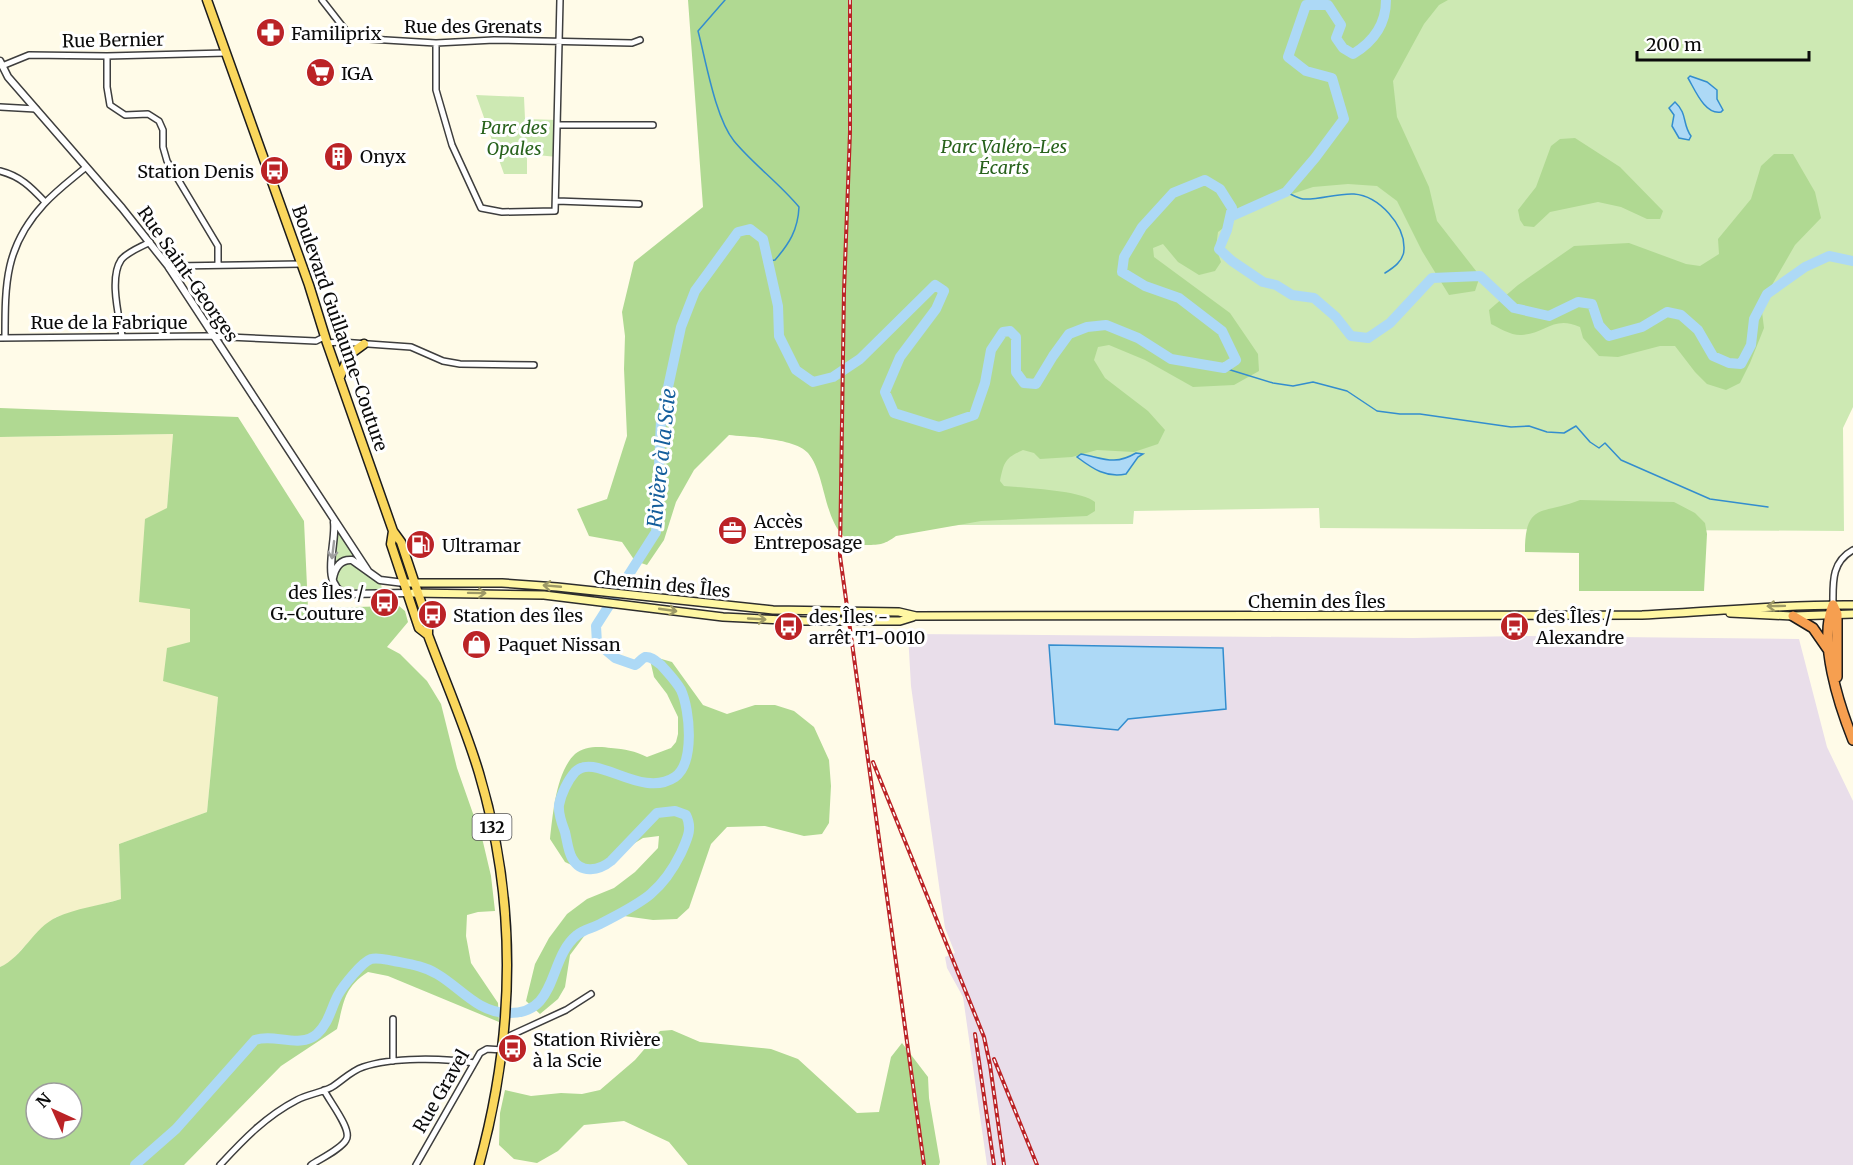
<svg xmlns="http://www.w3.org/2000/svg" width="1853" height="1165" font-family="Merriweather,serif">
<rect width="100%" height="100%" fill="#fffbe8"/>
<path fill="#e9deea" d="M908 634 1413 638 1520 636 1799 639 1827 747 1853 801V1165H987L963 997 947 968 945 957 955 953 945 928 911 686Z"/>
<path fill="#f4f2c9" d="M173 434 167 508 190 609V642L218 697 207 812 119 844 121 899 56 917 38 932 9 963 0 967V437Z"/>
<path fill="#cde9b3" d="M850 0H1853V407L1843 428 1844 531 1320 528 1319 508 1134 511 1133 524 960 525 839 531Z
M476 95 524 97 525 119 557 120V157L527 154V174H504Z
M333 518 360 561 380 580 383 593 347 594 333 581Z"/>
<path fill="#b0d992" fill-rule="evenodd" d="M688 0H1448L1439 5 1424 24 1393 81 1397 117 1429 187 1437 221 1480 276 1475 291 1449 295 1422 251 1397 201 1377 186 1348 184 1313 187 1280 198 1234 220 1218 232 1216 247 1221 262 1215 271 1199 275 1178 262 1163 244 1153 248 1154 257 1230 313 1258 354 1259 371 1234 385 1193 387 1145 360 1109 345 1098 347 1094 360 1105 378 1148 411 1165 430 1158 444 1134 452 1097 450 1072 457 1040 459 1034 453 1023 450C1005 458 1004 462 1000 481L1004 486C1025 488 1081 490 1095 502V511L1087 516 981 521 896 536C885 544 881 545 866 545 821 543 830 479 808 453 795 438 748 437 729 435L694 470 676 502 664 540 647 565 635 561 622 542 589 536 577 509 607 499 627 436 624 369 625 336 622 312 634 262 703 207Z
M1575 138 1620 167 1663 211 1660 219H1647L1621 207 1598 202 1550 212 1534 227 1524 226 1520 220 1518 210 1536 187 1551 146 1560 139Z
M1774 154H1793L1815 192 1821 218 1795 245 1761 304 1764 328 1750 363 1740 383 1726 390 1707 384 1695 372 1675 346H1660L1618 357 1599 356 1583 338 1580 327C1554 315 1546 333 1522 335 1512 336 1499 328 1491 324L1489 310 1518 285 1574 246 1629 243 1686 264 1700 266 1719 254 1718 239 1751 199 1761 166Z
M0 408 238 417 304 521 308 608 399 606 405 611 408 622 387 647 400 654 427 681 441 704 457 768 483 842 491 876 495 911 478 912 467 915 466 936 471 963 498 1003 499 1022 388 976 368 972C343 988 344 1003 337 1029L281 1066 184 1165H0V967C23 957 33 928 57 917 74 909 102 905 121 899L119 844 207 812 218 697 163 681 167 648 190 642V609L139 602 145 519 167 508 173 434 0 437ZM36 1093H72V1129H36Z
M1580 500 1674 502 1695 513 1705 523 1707 534 1704 591H1579V553L1525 552C1525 501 1543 515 1580 500Z
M658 658 672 662 703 705 727 714 755 705H775L794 711 814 727 829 760 831 786 829 823 822 834 804 836 765 826 727 827 711 844 689 908 677 919 653 920 624 916 604 917 594 923 570 955 565 987 558 999 540 1014 526 1001 535 964 549 938 567 914 587 899 614 888 635 872 658 848 659 836 643 838 625 849 605 865 582 870 565 862 550 839C553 814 556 772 575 754 584 746 600 746 611 748 625 749 635 751 647 757L671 748 676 742 678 734V717L667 694 654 677 651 664Z
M672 1030 700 1042 771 1049 798 1059 857 1113 879 1112 891 1057 902 1043 928 1077 929 1098 940 1162 939 1165H688L669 1142 624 1121 584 1125 558 1151 537 1163 514 1159 499 1145 500 1113 505 1090 531 1096 561 1093 582 1094 600 1090 635 1060 660 1031Z"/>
<path fill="#add9f6" stroke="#338dce" stroke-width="1.5" d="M1690 76 1707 82 1717 90V99L1723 110 1721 112C1705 115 1695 90 1688 78Z
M1675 102C1688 114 1682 124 1691 136L1689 140 1679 138 1672 126 1674 115 1669 108Z
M1136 453 1143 454 1138 457 1126 474C1106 478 1093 469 1077 457L1081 454C1103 458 1114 466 1136 453Z
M1049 645 1223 648 1226 709 1128 719 1118 730 1055 724Z"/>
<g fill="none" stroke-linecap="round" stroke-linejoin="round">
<path stroke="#338dce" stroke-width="1.5" d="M725 0 698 31C706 61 715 117 734 141 753 164 779 183 799 207 798 230 789 244 775 260L769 261
M1286 192C1291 194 1297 198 1303 199 1320 200 1337 193 1354 194 1379 196 1405 225 1404 249 1404 261 1393 268 1385 273
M1224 368 1273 383 1293 386 1313 382 1347 391 1377 411 1400 414H1420L1511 427 1529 426 1547 432 1564 433 1576 426 1590 442 1599 448 1605 443 1621 460 1710 499 1768 507"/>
<path stroke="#add9f6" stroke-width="10" d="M1230 217 1286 192 1315 158 1344 119 1332 78 1306 71 1288 57 1306 5H1328L1341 25 1336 38 1343 48 1353 54C1373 42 1386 24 1386 0
M135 1165 176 1129 255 1040C274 1033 300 1049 317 1034 329 1023 331 1008 338 995 343 986 362 962 371 959 378 957 387 960 394 961 409 964 424 966 437 974 461 988 477 1012 507 1013 559 1015 547 959 577 935 584 929 594 928 602 923 640 903 661 894 681 853 687 839 693 829 686 815L675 811 657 813 611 861C600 870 581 875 572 858 568 851 567 840 565 832 562 824 558 814 559 805 561 794 568 780 575 772 595 751 641 800 675 777 695 763 690 710 681 690 676 681 668 673 661 665 657 662 651 656 645 657 642 658 639 663 635 665L615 658 597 643 596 626 656 532 661 420 681 327 695 291 738 232 750 229 763 239 778 306 779 336 796 370 813 382 833 377 860 359 935 285 944 291 936 309 900 357 885 392 894 413 939 427 974 415 985 383 991 350 1003 332 1010 331 1016 337V372L1024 383 1036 384 1053 356 1069 334 1087 327 1106 325 1138 338 1171 359 1224 368 1236 360 1222 331 1179 298 1145 286 1122 272 1124 257 1142 227 1173 193 1205 180 1220 189 1232 208 1227 230 1219 249 1232 261 1263 282 1276 285 1292 295 1314 298 1336 317 1351 336 1368 338 1390 323 1432 278 1480 276 1514 308 1549 316 1578 302 1592 304 1599 325 1609 336 1642 327 1667 312 1681 315 1698 330 1713 356 1729 363 1741 364 1751 345 1754 319 1767 294 1805 267 1829 256 1853 261"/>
<defs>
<path id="minor" d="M322 0 347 32 369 39 436 43 494 40 632 43 640 40
M436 43V90L452 145 481 208 502 212 555 211 560 0
M107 56V87L110 105 125 115 148 114 159 121 163 130V147L167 161 218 246V265
M2 66 29 55 107 56 226 53
M0 107 36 109
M557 125H653
M0 171C20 176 31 187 45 202
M557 201 639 204
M169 268 174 266 301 264
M122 336C119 316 109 278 121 260 127 252 141 247 150 242
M0 338 206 336 316 341 324 337
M5 338C5 283 5 246 44 204 57 190 72 179 86 167
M327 343 340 342 411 347 443 361 460 364 534 365
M1833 605C1833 583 1831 562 1853 550
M393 1019V1061
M505 1038 566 1010 591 994
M220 1165C243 1140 266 1116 297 1100 308 1094 321 1093 332 1087 343 1080 351 1071 363 1067 392 1057 444 1058 474 1063
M311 1165C320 1159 341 1149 346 1140 353 1130 329 1101 324 1090
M416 1165 480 1053 487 1049 503 1050"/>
<path id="tertiary" d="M0 61 8 77 122 208 168 266 368 571
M334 522C337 543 319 586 347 594L408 593
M333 578C335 568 340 559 352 560L380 580 404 583"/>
<path id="secondary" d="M404 583H502L557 587 773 610 899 612 916 616 1642 615C1712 612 1782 604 1853 605
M413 593 544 595 723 617 805 621H900L913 617
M1730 613 1793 616 1853 614"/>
<path id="primary" d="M207 0 309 285 327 343 393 531 401 542 428 623V635C445 681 465 726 479 773 518 904 515 1034 479 1165
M340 377 349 355 364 344
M393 531 391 544 419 628 428 635"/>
<path id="motorway" d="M1833 605C1818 641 1839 705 1853 740
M1833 605 1837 614V677
M1793 616 1813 628 1829 651"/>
</defs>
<use href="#minor" stroke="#3e3e3e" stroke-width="8"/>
<use href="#tertiary" stroke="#3e3e3e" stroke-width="9"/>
<use href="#secondary" stroke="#2d2d2d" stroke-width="10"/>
<use href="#primary" stroke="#1c1c1c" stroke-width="11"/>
<use href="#motorway" stroke="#1c1c1c" stroke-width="12"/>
<use href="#minor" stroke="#fff" stroke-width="5"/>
<use href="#tertiary" stroke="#fff" stroke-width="6"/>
<use href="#secondary" stroke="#fff7a3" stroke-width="7"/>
<use href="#primary" stroke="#fad75d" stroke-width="8"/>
<use href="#motorway" stroke="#f69f50" stroke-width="9"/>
<defs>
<path id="rail" d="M850 0V132L844 291 840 556 924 1165
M873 762 984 1037 990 1065 1004 1165
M975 1034 994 1165
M994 1059 1037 1165"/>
</defs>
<use href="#rail" stroke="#bb2326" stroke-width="4"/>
<use href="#rail" stroke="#fff" stroke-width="1.5" stroke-dasharray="4.5" stroke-linecap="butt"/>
</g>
<defs><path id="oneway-shaft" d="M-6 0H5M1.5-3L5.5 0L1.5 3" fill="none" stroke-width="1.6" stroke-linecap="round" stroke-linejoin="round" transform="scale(1.5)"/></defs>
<use stroke="#9d9d9d" href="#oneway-shaft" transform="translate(333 550) rotate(97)"/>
<g stroke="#9d9966">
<use href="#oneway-shaft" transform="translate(552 586) rotate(-175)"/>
<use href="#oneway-shaft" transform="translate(477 593) rotate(1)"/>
<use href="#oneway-shaft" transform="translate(1776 606) rotate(179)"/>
<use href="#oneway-shaft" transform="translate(668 610) rotate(8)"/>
<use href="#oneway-shaft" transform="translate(757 619) rotate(3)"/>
</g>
<defs>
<symbol id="pharmacy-disc" viewBox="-11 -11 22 22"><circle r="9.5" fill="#bb2326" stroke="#fff"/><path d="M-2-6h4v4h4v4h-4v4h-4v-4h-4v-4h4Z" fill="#fff"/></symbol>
<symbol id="supermarket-disc" viewBox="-11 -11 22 22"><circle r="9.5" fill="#bb2326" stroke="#fff"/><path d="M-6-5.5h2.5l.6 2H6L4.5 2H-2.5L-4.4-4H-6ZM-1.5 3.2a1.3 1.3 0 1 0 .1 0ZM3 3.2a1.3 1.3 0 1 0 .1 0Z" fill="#fff"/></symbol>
<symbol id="building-disc" viewBox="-11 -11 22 22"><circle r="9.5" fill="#bb2326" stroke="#fff"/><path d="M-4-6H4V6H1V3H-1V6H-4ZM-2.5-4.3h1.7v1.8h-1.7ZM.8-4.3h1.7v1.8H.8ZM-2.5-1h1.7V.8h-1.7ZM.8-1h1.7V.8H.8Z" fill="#fff"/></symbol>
<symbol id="bus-disc" viewBox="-11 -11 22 22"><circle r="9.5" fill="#bb2326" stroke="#fff"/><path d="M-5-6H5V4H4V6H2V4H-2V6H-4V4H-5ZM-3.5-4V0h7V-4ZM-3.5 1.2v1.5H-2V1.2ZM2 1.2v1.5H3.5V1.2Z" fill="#fff"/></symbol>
<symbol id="office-disc" viewBox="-11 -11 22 22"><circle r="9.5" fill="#bb2326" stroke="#fff"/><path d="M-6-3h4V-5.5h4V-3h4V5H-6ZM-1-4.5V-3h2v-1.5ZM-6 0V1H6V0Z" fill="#fff"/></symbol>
<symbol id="fuel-disc" viewBox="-11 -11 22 22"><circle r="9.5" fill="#bb2326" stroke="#fff"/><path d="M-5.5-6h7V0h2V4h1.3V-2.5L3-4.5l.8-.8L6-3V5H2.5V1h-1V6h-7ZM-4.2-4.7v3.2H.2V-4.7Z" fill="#fff"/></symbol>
<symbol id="shop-disc" viewBox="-11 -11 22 22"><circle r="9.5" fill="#bb2326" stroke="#fff"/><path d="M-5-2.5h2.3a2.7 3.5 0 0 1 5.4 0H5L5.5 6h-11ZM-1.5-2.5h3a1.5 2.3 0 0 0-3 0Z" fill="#fff"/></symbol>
</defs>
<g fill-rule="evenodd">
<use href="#pharmacy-disc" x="254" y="16" width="33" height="33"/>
<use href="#supermarket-disc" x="304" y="56" width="33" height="33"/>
<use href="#building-disc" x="322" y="140" width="33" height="33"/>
<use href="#bus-disc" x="258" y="154" width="33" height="33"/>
<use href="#office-disc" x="716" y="514" width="33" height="33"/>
<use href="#fuel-disc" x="404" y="528" width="33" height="33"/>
<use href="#bus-disc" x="368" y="586" width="33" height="33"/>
<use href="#bus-disc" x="416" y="598" width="33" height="33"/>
<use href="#bus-disc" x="772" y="610" width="33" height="33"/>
<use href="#bus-disc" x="1498" y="610" width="33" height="33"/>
<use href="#shop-disc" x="460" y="628" width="33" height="33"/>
<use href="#bus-disc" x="496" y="1032" width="33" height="33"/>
</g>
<g text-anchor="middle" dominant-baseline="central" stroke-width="6" stroke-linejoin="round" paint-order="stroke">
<rect fill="#fff" stroke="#545454" stroke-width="1.5" x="472.5" y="814" width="39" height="26" rx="4.5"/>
<g font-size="16" font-weight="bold" fill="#0b0b0b">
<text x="492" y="827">132</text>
</g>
<g font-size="18" fill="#0b0b0b" stroke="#fff">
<text x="473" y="26">Rue des Grenats</text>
<text transform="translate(113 40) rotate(-1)">Rue Bernier</text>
<text transform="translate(188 274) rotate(55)">Rue Saint-Georges</text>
<text x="109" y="322">Rue de la Fabrique</text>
<text transform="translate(340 328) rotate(71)">Boulevard Guillaume-Couture</text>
<text transform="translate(662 584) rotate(6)">Chemin des Îles</text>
<text x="1317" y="601">Chemin des Îles</text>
<text transform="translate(441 1091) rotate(-60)">Rue Gravel</text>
</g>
<g font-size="18" fill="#0b0b0b" stroke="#fff" text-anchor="start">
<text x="291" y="33">Familiprix</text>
<text x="341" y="73">IGA</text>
<text x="360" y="156">Onyx</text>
<text x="254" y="171" text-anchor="end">Station Denis</text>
<text x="754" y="521">Accès<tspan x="754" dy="21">Entreposage</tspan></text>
<text x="442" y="545">Ultramar</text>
<text x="364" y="592" text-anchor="end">des Îles /<tspan x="364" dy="21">G.-Couture</tspan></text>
<text x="453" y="615">Station des îles</text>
<text x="809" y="616">des Îles -<tspan x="809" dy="21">arrêt T1-0010</tspan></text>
<text x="1536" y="616">des Îles /<tspan x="1536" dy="21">Alexandre</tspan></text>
<text x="498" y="644">Paquet Nissan</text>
<text x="533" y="1039">Station Rivière<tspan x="533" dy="21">à la Scie</tspan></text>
</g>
<g font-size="18" font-style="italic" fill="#28621c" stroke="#fff">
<text x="514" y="127">Parc des<tspan x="514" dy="21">Opales</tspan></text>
<text x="1004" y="146">Parc Valéro-Les<tspan x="1004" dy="21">Écarts</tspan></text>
</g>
<g font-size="20" font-style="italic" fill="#145e9c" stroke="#fff">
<text transform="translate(661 458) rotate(-84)">Rivière à la Scie</text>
</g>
</g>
<g transform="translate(54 1111) rotate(315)"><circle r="28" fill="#ffffff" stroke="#9d9d9d" stroke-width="1.5"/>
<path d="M0-4.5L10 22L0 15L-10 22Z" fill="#bb2326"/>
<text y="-9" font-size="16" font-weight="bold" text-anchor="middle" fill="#0b0b0b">N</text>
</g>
<path d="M1637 51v9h172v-9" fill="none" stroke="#0b0b0b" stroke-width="3"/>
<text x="1646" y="51" font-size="18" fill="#0b0b0b" stroke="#ffffff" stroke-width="4.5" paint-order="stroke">200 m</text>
</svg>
